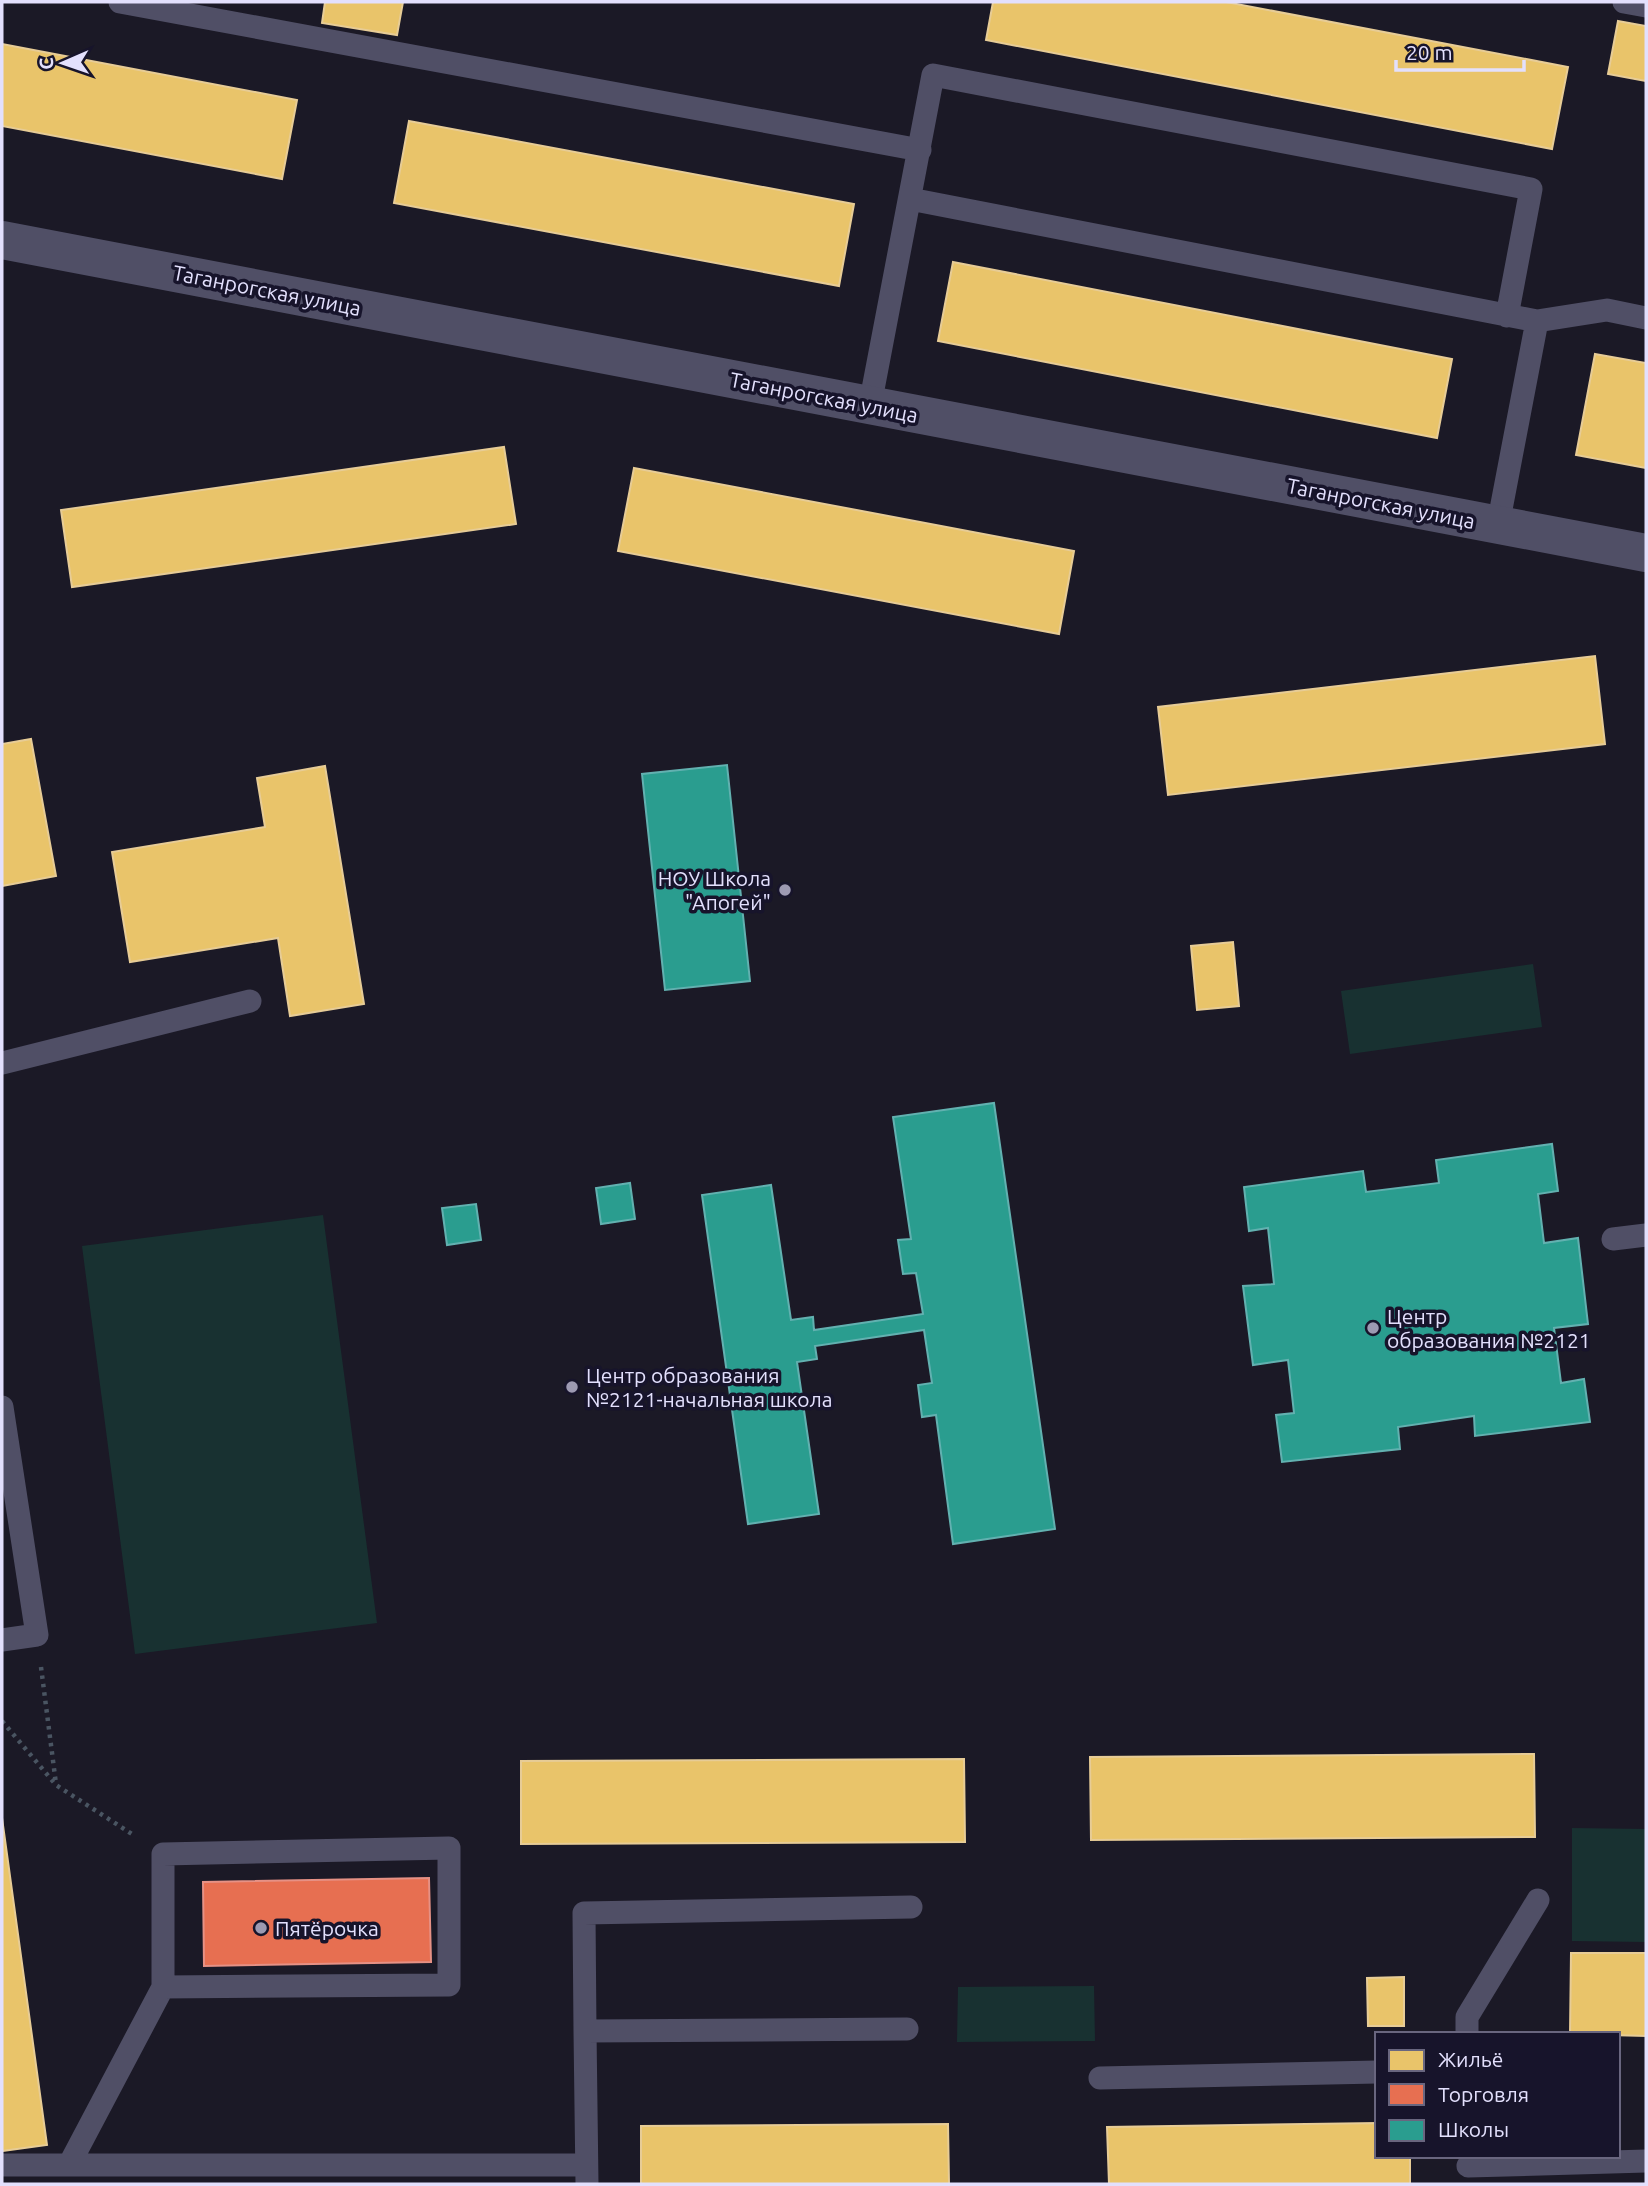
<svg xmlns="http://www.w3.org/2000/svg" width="1648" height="2186" font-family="Ubuntu,sans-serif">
<rect width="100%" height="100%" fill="#1b1926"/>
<path fill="#183131" d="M1533 964 1542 1027 1350 1054 1341 991Z
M323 1215 377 1623 135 1654 82 1246Z
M1572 1828 1646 1829V1942L1572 1941Z
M1094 1986 1095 2041 957 2042 958 1987Z"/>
<path fill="#e9c46a" stroke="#e7cc96" stroke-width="2" d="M325 2H403L397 35 322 23Z
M993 2H1226L1568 67 1552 149 986 40Z
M1618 21 1646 26V81L1608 74Z
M2 44 297 100 282 179 2 126Z
M409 121 854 204 839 286 394 203Z
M953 262 1452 359 1437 438 938 341Z
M1595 354 1646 363V468L1576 455Z
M504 447 516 524 72 587 61 510Z
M634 468 1074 551 1059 634 618 551Z
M1595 656 1605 744 1168 795 1158 707Z
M31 739 56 876 2 886V744Z
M325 766 364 1004 290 1016 278 938 130 962 112 852 265 827 257 778Z
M1233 942 1239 1006 1197 1010 1191 946Z
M1534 1754 1535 1837 1091 1840 1090 1757Z
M964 1759 965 1842 521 1844V1761Z
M2 1818 47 2145 2 2151Z
M1571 1953H1646V2036L1570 2034Z
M1404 1977V2026H1368L1367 1978Z
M1377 2123V2156H1410V2184H1109L1107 2127Z
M948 2124 949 2184H641V2126Z"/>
<path fill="#e76f51" stroke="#e69185" stroke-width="2" d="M429 1878 431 1962 204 1966 203 1882Z"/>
<path fill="#2a9d8f" stroke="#62b1b0" stroke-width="2" d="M727 765 750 981 665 990 642 774Z
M994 1103 1055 1529 953 1544 936 1415 922 1417 918 1385 932 1383 924 1330 815 1346 817 1359 797 1362 819 1514 748 1524 702 1195 771 1185 791 1320 813 1317 814 1330 923 1314 916 1273 903 1274 898 1240 911 1239 893 1117Z
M1552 1144 1558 1191 1538 1194 1544 1243 1578 1238 1588 1324 1554 1328 1561 1383 1584 1379 1590 1422 1475 1436 1474 1416 1398 1427 1400 1449 1282 1462 1276 1415 1294 1413 1288 1360 1253 1365 1243 1286 1274 1284 1268 1228 1249 1231 1244 1187 1363 1171 1366 1192 1439 1183 1436 1160Z
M630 1183 635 1219 601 1224 596 1188Z
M476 1204 481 1240 447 1245 442 1208Z"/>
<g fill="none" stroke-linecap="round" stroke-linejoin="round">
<path stroke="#4a5562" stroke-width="4.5" stroke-dasharray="3.5 5" stroke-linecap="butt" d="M41 1667 56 1784
M2 1721 56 1785 135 1836"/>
<path stroke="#504f66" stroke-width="23" d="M120 2 920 150
M1624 2 1646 6
M910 199 1537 321 1498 525
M1537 321 1607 310 1646 318
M870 405 933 75 1531 189 1507 316
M2 1063 250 1001
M1613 1239 1646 1235
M2 1407 37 1635 2 1640
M585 2031 584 1913 911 1907
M1467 2034V2017L1538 1900
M1100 2078 1377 2072
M2 2165H586
M69 2165 163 1987 449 1985V1848L163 1854V1987
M1468 2166 1646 2161
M587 2184 585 2031 907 2029"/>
<path stroke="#504f66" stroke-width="38" d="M2 240 1646 553"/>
</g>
<g fill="#9d9ab2" stroke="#17142b" stroke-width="2.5">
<circle cx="785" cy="890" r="7"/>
<circle cx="1373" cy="1328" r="7"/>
<circle cx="572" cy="1387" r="7"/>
<circle cx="261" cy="1928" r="7"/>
</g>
<g text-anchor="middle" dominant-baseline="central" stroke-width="7" stroke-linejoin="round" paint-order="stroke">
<g font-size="21" fill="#e3e0fd" stroke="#17142b">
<text transform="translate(267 290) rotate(11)">Таганрогская улица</text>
<text transform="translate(824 397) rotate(11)">Таганрогская улица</text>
<text transform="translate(1381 503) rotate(11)">Таганрогская улица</text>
</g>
<g font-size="21" fill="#e3e0fd" stroke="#17142b" text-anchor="start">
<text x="771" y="878" text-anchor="end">НОУ Школа<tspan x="771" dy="24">"Апогей"</tspan></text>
<text x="1387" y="1316">Центр<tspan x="1387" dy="24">образования №2121</tspan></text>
<text x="586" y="1375">Центр образования<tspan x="586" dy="24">№2121-начальная школа</tspan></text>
<text x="275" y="1928">Пятёрочка</text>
</g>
</g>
<rect width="1648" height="2186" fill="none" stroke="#e3e0fd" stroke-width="7"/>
<rect x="1375" y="2032" width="245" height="126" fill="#17142b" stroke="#69667f" stroke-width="2"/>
<rect x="1389" y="2050" width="35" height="21" fill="#e9c46a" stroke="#69667f" stroke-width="2"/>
<text x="1438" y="2067" font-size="21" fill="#e3e0fd">Жильё</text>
<rect x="1389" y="2084" width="35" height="21" fill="#e76f51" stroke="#69667f" stroke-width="2"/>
<text x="1438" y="2102" font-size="21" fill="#e3e0fd">Торговля</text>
<rect x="1389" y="2120" width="35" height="21" fill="#2a9d8f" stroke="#69667f" stroke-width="2"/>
<text x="1438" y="2137" font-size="21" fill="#e3e0fd">Школы</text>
<g transform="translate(63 63) rotate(268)" stroke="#17142b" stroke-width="5" paint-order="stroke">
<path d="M0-5L12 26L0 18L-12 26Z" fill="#e3e0fd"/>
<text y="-10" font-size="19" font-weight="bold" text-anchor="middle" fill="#e3e0fd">С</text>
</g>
<path d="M1396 60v10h128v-10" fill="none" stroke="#e3e0fd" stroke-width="3.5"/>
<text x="1406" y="60" font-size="21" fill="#e3e0fd" stroke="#17142b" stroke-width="5" paint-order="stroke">20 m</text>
</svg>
